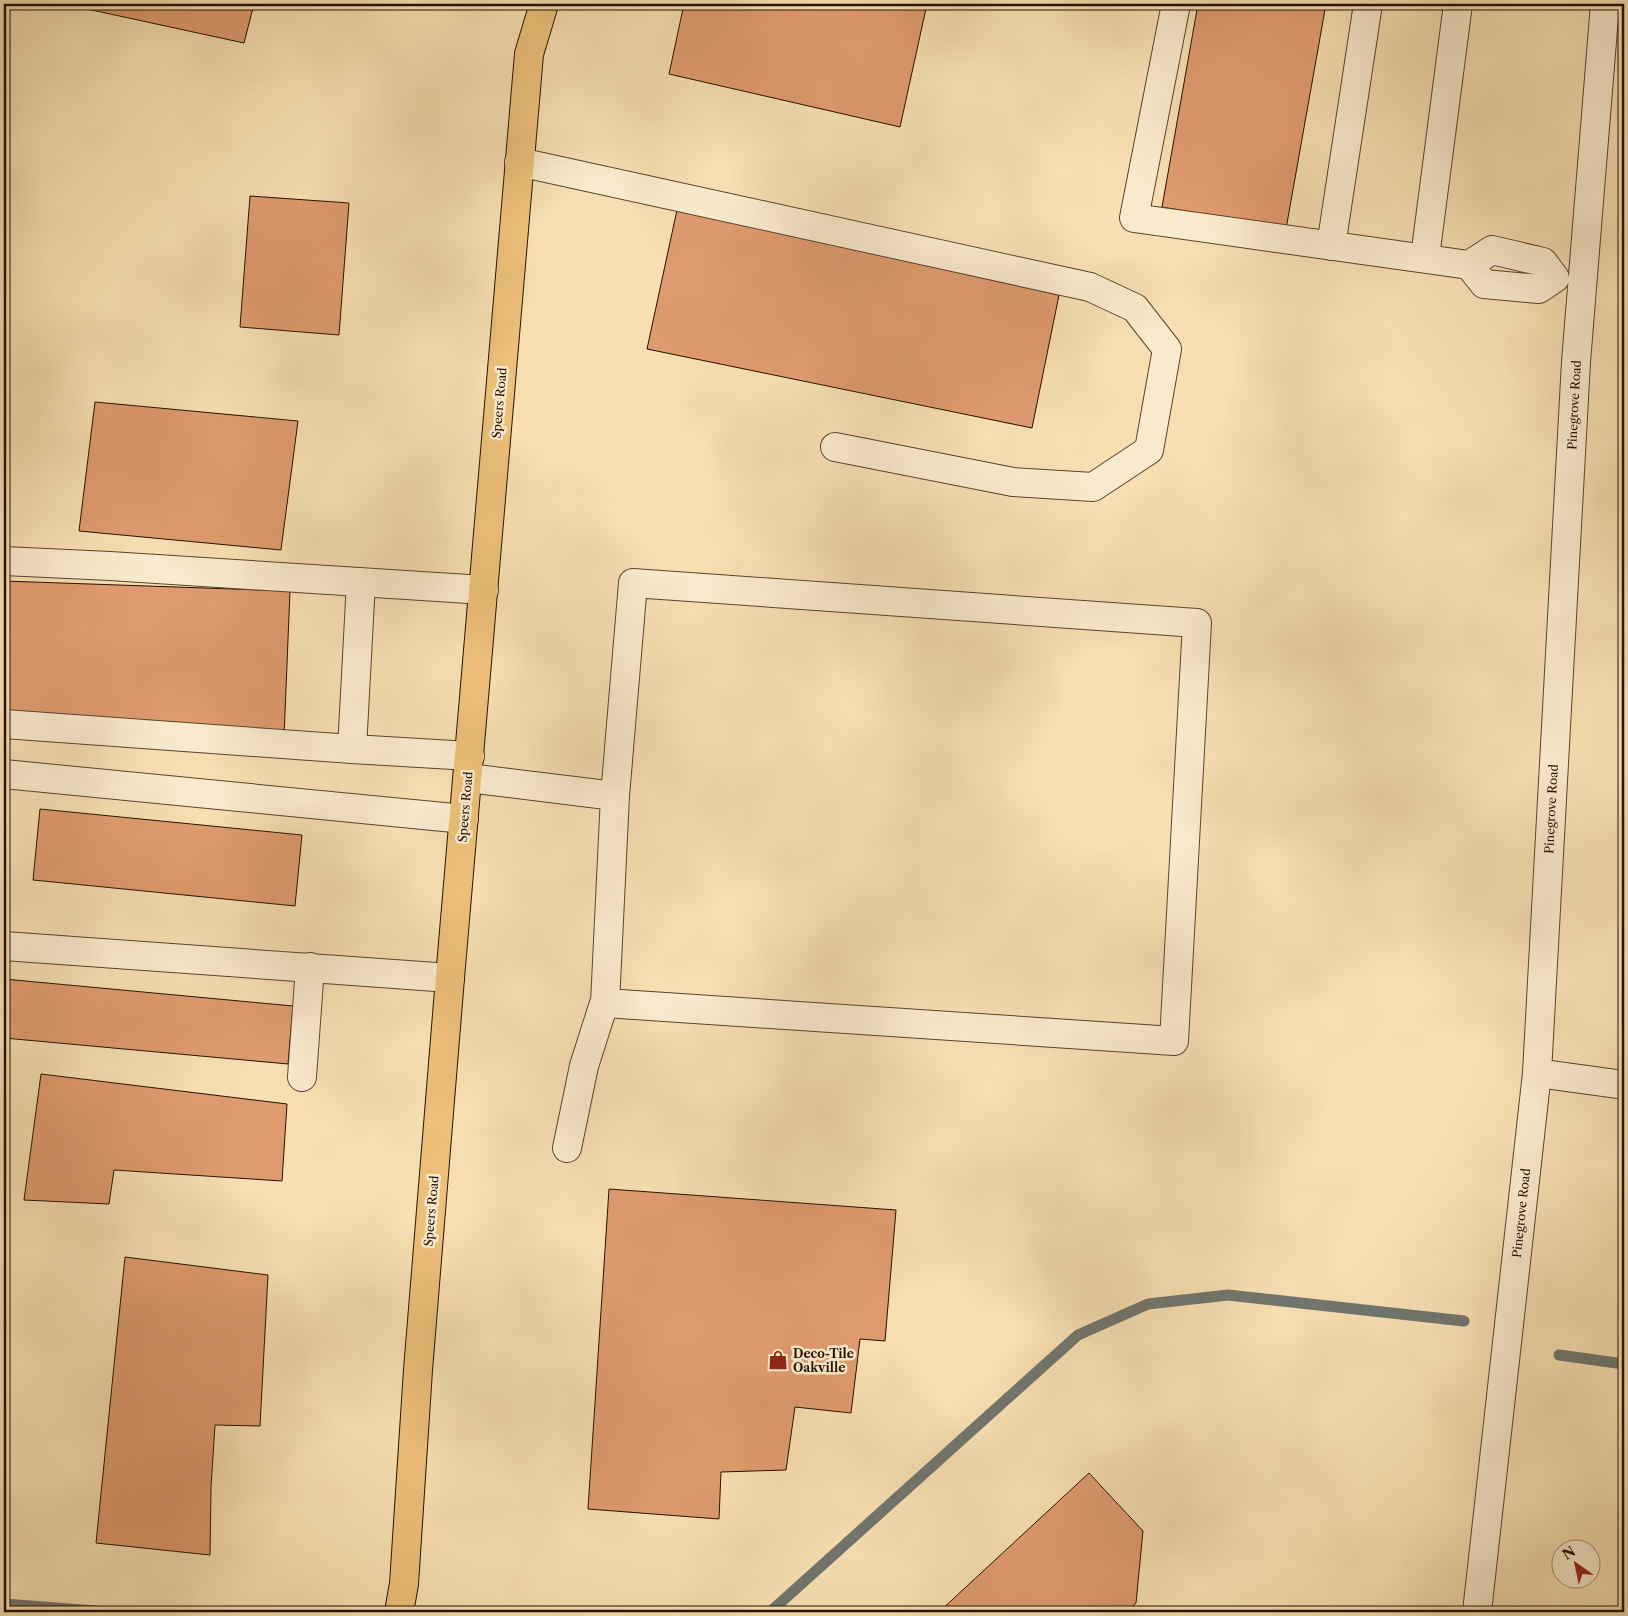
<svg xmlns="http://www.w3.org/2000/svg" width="1628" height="1616" font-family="'Libre Caslon Text',serif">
<rect width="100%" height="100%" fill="#f7dfb2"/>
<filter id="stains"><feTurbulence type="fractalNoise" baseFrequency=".004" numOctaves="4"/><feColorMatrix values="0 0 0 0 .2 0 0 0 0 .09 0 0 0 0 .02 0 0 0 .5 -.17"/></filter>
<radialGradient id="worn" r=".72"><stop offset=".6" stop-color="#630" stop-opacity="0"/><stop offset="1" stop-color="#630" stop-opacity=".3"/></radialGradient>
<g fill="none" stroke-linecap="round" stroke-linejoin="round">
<path stroke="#71766f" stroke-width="11" d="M1559 1355 1624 1364
M4 1604 109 1612
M770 1612 1078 1335 1148 1304 1228 1295 1464 1321"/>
</g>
<path fill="#df9b6f" stroke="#251100" d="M64 4H254L244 43Z
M684 4H927L900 127 669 74Z
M1198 4H1326L1286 229 1162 207Z
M250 196 349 203 339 335 240 327Z
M677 210 1059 295 1032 428 647 349Z
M95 402 298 421 281 550 79 531Z
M4 581 290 591 284 737 4 718Z
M40 809 302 835 295 906 33 880Z
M4 979 293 1006 288 1064 4 1038Z
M41 1074 287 1104 282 1181 114 1170 109 1204 24 1200Z
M609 1189 896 1210 885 1341 860 1339 851 1413 795 1407 786 1470 721 1472 719 1519 588 1509Z
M125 1257 268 1275 260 1426 215 1425 211 1487 210 1555 96 1543Z
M1089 1473 1143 1531 1136 1603 1126 1612H939Z"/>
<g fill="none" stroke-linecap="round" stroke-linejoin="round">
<defs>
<path id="minor" d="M1176 4 1134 218 1469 265 1492 250 1543 262 1555 278 1539 289 1484 284 1469 265
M519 162 1090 287 1135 308 1167 349 1149 450 1093 487 1013 482 835 447
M1331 246 1368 4
M1425 257 1458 4
M4 561 110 566 484 590
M361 582 352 749 470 756
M4 724 352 749
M4 774 464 819
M468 778 615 796 633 583 1197 623 1174 1041 605 1003 615 796
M4 946 450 978
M1537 1073 1624 1085
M302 1077 310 967
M567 1148 584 1066 605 1000
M1477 1612 1537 1073 1576 362 1605 4"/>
<path id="major" d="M399 1612 404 1584 418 1370 450 978 529 54 544 4"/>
</defs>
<use href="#minor" stroke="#5a442c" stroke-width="30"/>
<use href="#major" stroke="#251100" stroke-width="30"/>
<use href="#minor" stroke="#faeacd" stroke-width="28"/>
<use href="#major" stroke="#ecc079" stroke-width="28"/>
</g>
<defs>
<symbol id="shop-bare" viewBox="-9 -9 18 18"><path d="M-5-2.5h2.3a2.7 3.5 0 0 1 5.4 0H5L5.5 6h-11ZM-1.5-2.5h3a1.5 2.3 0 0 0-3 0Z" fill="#8f2418" stroke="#faeacd" stroke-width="2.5" paint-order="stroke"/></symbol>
</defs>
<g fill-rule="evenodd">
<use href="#shop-bare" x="764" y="1346" width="28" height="28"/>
</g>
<g text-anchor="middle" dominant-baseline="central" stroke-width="5" stroke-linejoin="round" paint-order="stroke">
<g font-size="12" fill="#251100" stroke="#faeacd">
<text transform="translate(499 403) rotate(-85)">Speers Road</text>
<text transform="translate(1574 405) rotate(-87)">Pinegrove Road</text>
<text transform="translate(465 807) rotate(-85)">Speers Road</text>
<text transform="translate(1551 809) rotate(-87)">Pinegrove Road</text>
<text transform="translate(431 1211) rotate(-85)">Speers Road</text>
<text transform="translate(1521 1213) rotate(-84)">Pinegrove Road</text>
</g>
<g font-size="12" font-weight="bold" fill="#251100" stroke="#faeacd" text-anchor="start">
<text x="793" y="1353">Deco-Tile<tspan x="793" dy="14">Oakville</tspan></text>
</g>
</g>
<rect width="1628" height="1616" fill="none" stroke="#f7dfb2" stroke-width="20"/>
<rect x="5" y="5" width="1618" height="1606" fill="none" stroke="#251100" stroke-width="2.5"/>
<rect x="10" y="10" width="1608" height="1596" fill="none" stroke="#251100"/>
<g transform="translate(1576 1564) rotate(327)"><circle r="24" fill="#faeacd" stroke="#a5937b"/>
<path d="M0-4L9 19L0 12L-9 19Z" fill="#8f2418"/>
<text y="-8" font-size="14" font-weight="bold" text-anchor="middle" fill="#251100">N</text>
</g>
<rect width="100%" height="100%" filter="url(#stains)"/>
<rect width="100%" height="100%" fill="url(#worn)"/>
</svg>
